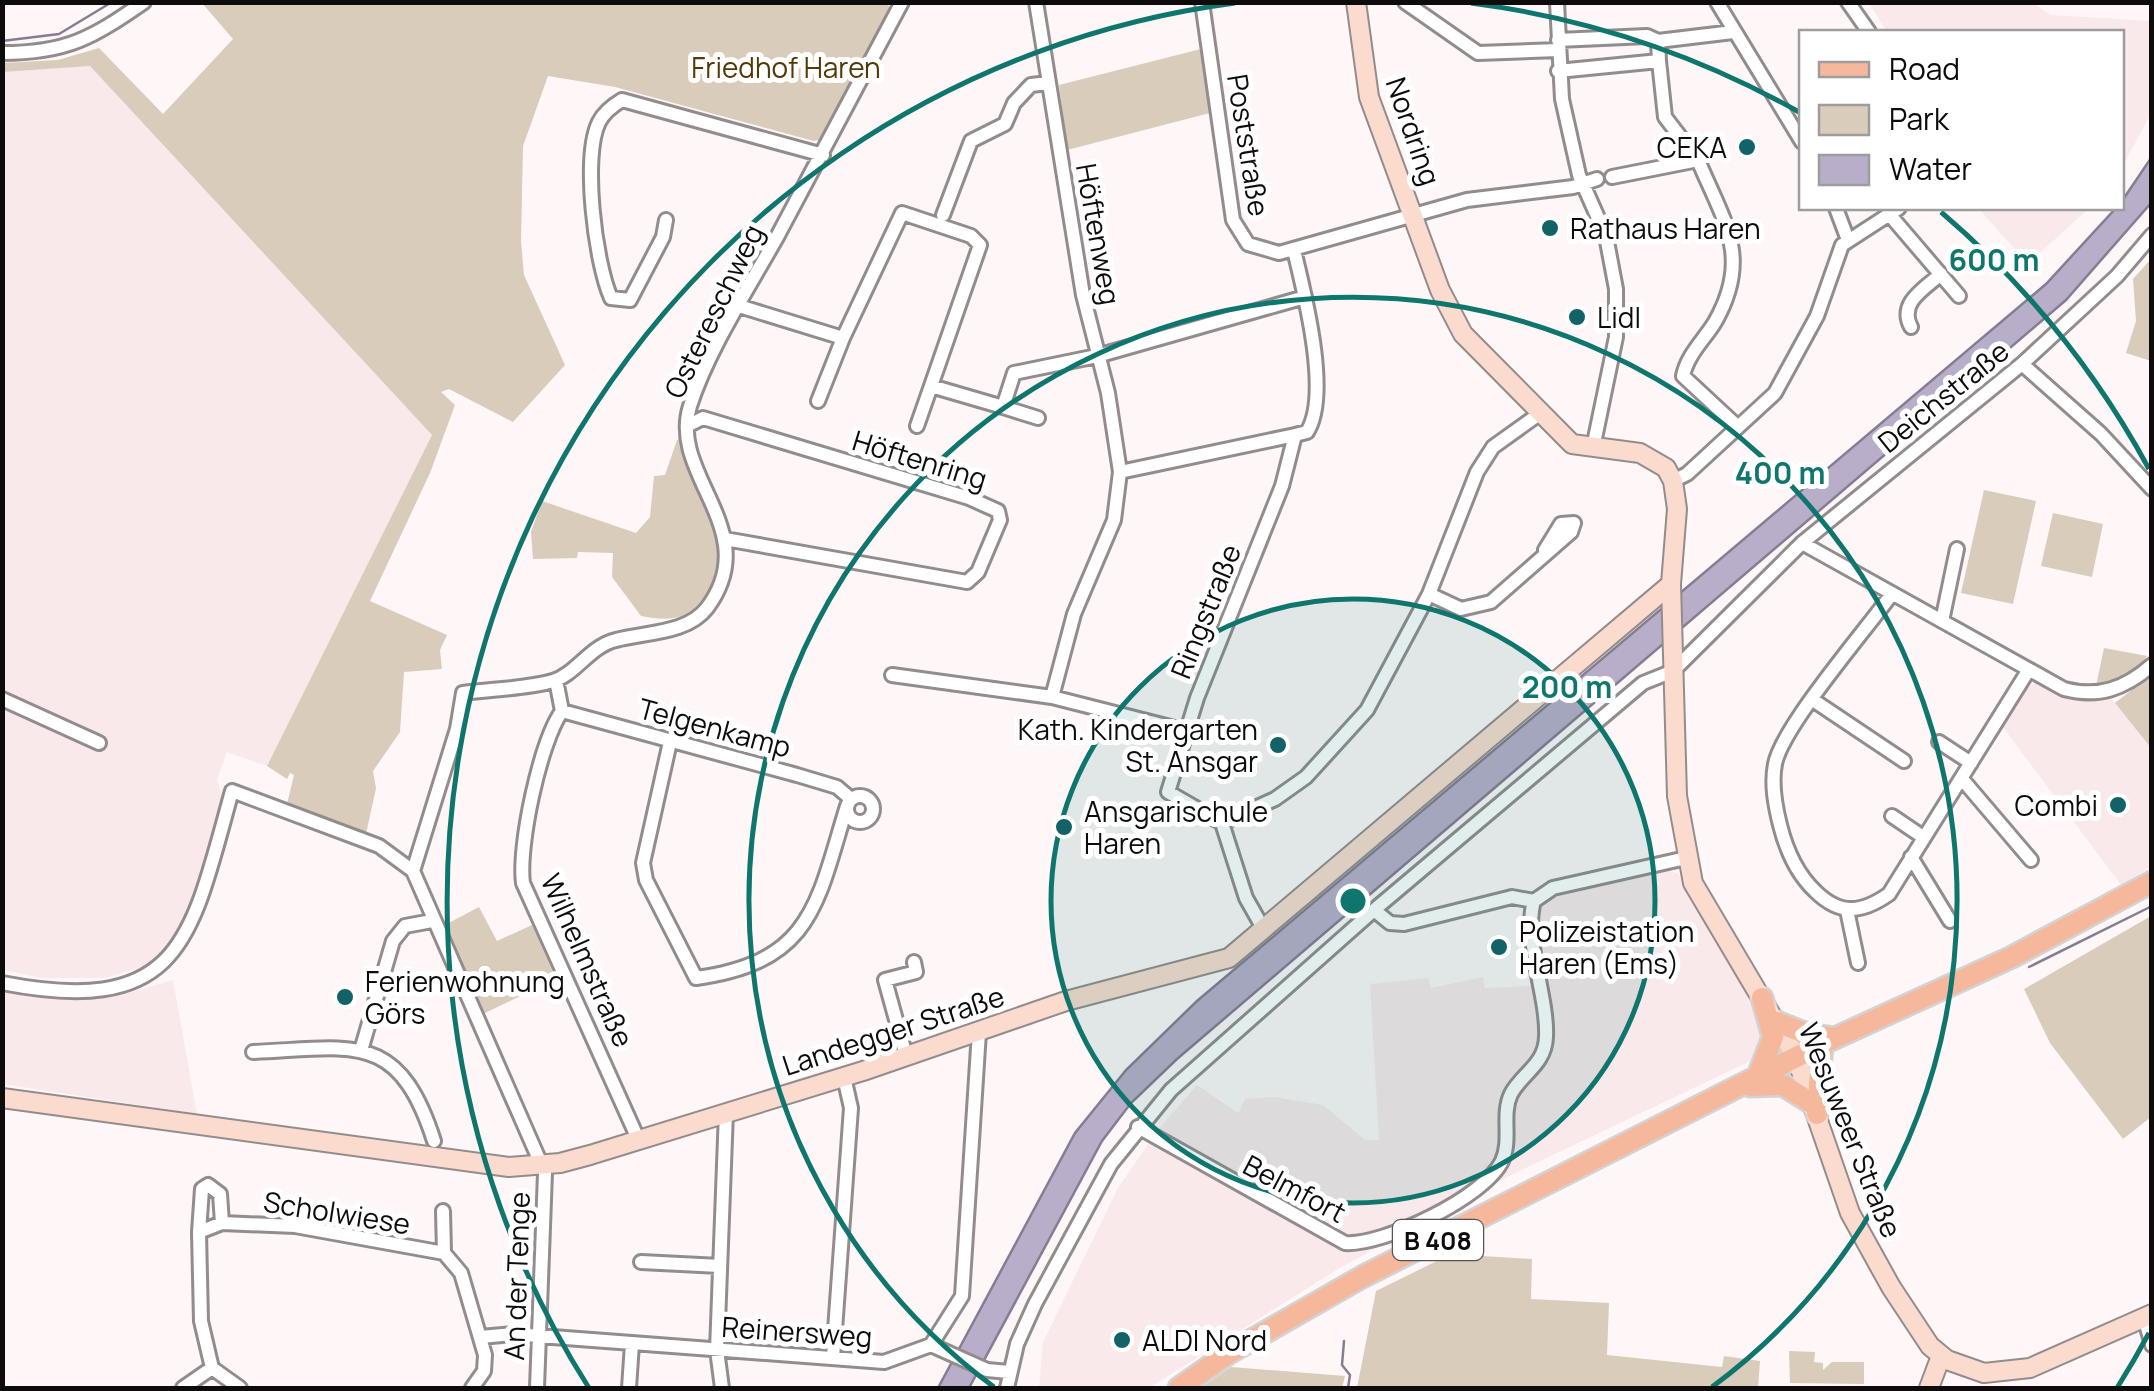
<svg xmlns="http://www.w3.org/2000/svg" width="2154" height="1391" font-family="Manrope,sans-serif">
<rect width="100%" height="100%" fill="#fef6f7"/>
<path fill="#fae9eb" d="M1869 3H2033L2051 15 2151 21V114L2122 167V32H1887Z
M90 66 432 435 267 766 227 752 217 779 223 800 190 909 179 928 149 965 104 978H42L3 970V72Z
M1978 208H2089L2028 264Z
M2036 683 2091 697H2110L2151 748V867L2121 885 2002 726 2020 692Z
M1668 871 1678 873 1743 987 1764 1037 1761 1056 1513 1174 1338 1269 1149 1388H1039L1043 1342 1118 1188 1157 1131 1197 1085 1238 1113 1245 1099 1275 1097 1323 1105 1365 1140H1379L1370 984 1428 978 1431 988 1483 977 1485 988 1532 986 1546 978 1540 906 1548 898Z
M173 980 197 1114 3 1084 2 989 80 999 125 994Z"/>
<path fill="#d9ccba" d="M881 2 891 7 823 139 814 141 615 87 548 76 523 146 521 241 524 275 565 365 513 422 449 389 441 392 455 405 430 473 370 601 447 635 440 650 442 669 404 672 400 732 373 771 376 788 366 834 287 804 294 775 290 773 287 779 267 766 432 435 90 66 3 72V63L58 60 99 48 163 114 233 39 202 3Z
M1201 49 1210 113 1067 150 1059 85Z
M2151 259V361L2126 353 2136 321 2133 279Z
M682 438C700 486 741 553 703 599 686 621 667 621 641 616L612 577 613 553 578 552 577 558 533 559 531 532 542 501 636 533 650 517 654 476 665 475 677 440Z
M1984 490 2036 501 2013 604 1961 593Z
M2053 513 2103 524 2092 577 2041 566Z
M2104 648 2147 656C2137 673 2117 688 2096 686Z
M2151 675V748L2115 703Z
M479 907 497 941 532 925 556 979 483 1014 443 926Z
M2151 916V1117L2123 1139 2050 1043 2024 989Z
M1451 1254 1532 1259 1531 1299 1609 1303 1607 1355 1722 1367 1724 1356 1760 1361 1758 1388H1357L1376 1291Z
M1789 1351 1815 1352 1814 1362 1823 1363V1370L1832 1362H1864V1384L1790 1383Z
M1231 1367 1345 1376 1342 1388H1201Z"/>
<path fill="#b9aeca" stroke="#857d91" stroke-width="2.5" d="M2151 158V203L2066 300 1177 1059 1131 1103 1102 1141 969 1388H938L1075 1133 1126 1070 1197 1001 2046 284 2116 208H2122V201Z"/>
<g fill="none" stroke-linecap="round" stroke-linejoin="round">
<path stroke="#857d91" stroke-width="2.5" d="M2 41 59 34 112 2
M2029 967 2152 906
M1344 1341 1342 1365 1350 1375 1348 1388"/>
<defs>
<path id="street" d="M1036 2 1083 295 1108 393 1120 472
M1202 2 1233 220 1248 244 1279 253 1467 200 1573 187 1597 179
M1405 2 1478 53 1558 50
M1557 2 1562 99 1579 175 1606 236 1616 289V337L1593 448
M1717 2 1802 142
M1848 2 1869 32
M1558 40 1647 36 1658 41 1733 32
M2 53C67 53 92 38 144 2
M1659 61 1665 117 1698 160
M1558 71 1659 61 1658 41
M1612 177 1698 160C1724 222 1752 257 1715 322 1704 340 1687 355 1683 376L1738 427
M1836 208 1848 240
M1889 214 1959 296
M943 215 971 141 1005 124 1014 103 1031 85 1048 83
M666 220 663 237 630 300 611 298C595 262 582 156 599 122 604 112 612 106 622 100L823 155
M739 306 843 338 902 213 971 236 980 245 931 386 1003 407 1014 373 1097 356 1305 297
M1911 327C1898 303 1924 289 1941 274
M2022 364 2101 434 2152 489
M818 401 843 338
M1003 407 1038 418
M687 426 703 418 969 498 998 511 1000 520 978 572 967 582 725 539
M917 426 931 386
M1673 481 1687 474 1775 393 1817 316 1842 245 1899 208
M1802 543 2064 689C2099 698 2124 689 2152 665
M1429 594 1461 609 1491 602 1571 532 1574 523 1561 524 1545 550
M1891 595C1865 631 1782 727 1775 764 1771 784 1775 805 1780 825 1786 849 1797 874 1815 891 1840 916 1862 913 1889 894L2028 671
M1942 621 1957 549
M892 675 1052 697
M556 680 562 711C540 742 518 846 523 883L639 1141
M2 699 99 743
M1813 700 1904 761
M562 711 797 775 837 787 851 799
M1186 731 1052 697 1074 614 1114 520 1120 472 1295 435
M670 742 643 863 646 880 696 978C813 962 817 903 847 806
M1939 742 1971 763
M1962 779 2031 860
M847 809a13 13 0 1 1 26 0a13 13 0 1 1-26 0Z
M1892 816 1923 837
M1222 823 1275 799 1306 777 1367 710 1429 594 1477 472 1493 447 1539 414
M1911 857 1950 921
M1374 910 1390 923 1404 924 1512 897 1534 901 1553 888 1686 858
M1847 910 1858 963
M1263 928 1246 898 1222 823 1168 792 1197 698 1282 486 1295 435 1307 432C1331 395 1304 292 1294 250
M2 983C183 1018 191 938 232 791L379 846 413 871
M362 1047 393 941 405 926 432 921
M253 1052C352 1048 398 1029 434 1141
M906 1056 885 980 916 972 914 962
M1138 1127 1345 1243C1383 1246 1485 1197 1502 1161 1512 1139 1501 1115 1511 1094 1522 1073 1545 1065 1546 1037 1548 996 1523 939 1534 901
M443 1211 444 1253
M199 1232 202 1189 208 1185 220 1194 222 1223
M641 1262 720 1266
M2144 1317 2152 1345
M481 1337 513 1334 884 1362 931 1345 987 1370 1009 1372
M931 1345 962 1296 979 1032
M833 1358 851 1108 844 1077
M183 1388 212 1368
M240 1388 212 1368 201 1321 199 1232 222 1223 295 1226 444 1253 461 1273 485 1355 484 1371 472 1388
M537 1388 545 1173 413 871 457 729 463 693C491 689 525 689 553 681 576 674 590 646 616 640 645 632 687 634 707 608 765 531 668 475 690 406 708 350 748 289 777 237 819 159 860 80 902 2
M629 1388 632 1344
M722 1388 717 1350 726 1112
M1007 1388 1017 1344 1035 1304 1111 1164 1171 1090 1374 910 1643 683 1673 671 1802 543 2022 364 2117 276 2152 235"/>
<path id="secondary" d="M1356 2 1369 97 1440 290 1463 334 1572 444 1640 453 1666 468 1673 481 1677 509 1671 584 1677 796 1693 883 1796 1057 1850 1213 1891 1287 1930 1346 1947 1360 1984 1373 2030 1368 2152 1314
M2 1098 509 1167 560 1163 590 1155 863 1071 1066 1001 1229 958 1671 584
M1929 1388 1941 1356"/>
<path id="primary" d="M1777 1022 1807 1034 1835 1038
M1758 1076 1773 1037 1762 998
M1750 1086 1783 1085 1813 1104
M1817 1114 1822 1044
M1179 1388 1229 1353 1362 1277 1822 1044 2012 957 2152 882"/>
</defs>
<use href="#street" stroke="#938c8d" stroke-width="18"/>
<use href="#secondary" stroke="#938c8d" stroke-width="22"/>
<use href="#primary" stroke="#d3d3d3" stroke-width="25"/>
<use href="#street" stroke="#fff" stroke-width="12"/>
<use href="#secondary" stroke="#fadbce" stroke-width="18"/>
<use href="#primary" stroke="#f6b89c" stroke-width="20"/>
</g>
<circle cx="1353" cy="901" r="302" fill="#0f766e" fill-opacity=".12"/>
<g fill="none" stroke="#0f766e" stroke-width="5">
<circle cx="1353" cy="901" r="302"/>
<path d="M994 1387A604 604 0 1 1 1712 1387"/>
<path d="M2149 1333A906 906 0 0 1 2117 1388M589 1388A906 906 0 0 1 1235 3M1471 3A906 906 0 0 1 1799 112M1941 212A906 906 0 0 1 2149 469"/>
</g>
<g fill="#126268" stroke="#fff" stroke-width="4">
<circle cx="1747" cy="147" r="10"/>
<circle cx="1550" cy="228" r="10"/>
<circle cx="1577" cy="317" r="10"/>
<circle cx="1278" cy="745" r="10"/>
<circle cx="2118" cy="805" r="10"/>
<circle cx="1064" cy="827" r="10"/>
<circle cx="1499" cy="947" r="10"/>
<circle cx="345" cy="997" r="10"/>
<circle cx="1122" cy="1340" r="10"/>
</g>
<g text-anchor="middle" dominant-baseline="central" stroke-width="10" stroke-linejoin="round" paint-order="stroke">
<rect fill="#fff" stroke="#565454" stroke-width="2.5" x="1393" y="1220" width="90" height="40" rx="8"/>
<g font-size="25" font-weight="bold" fill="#0d0b0b">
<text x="1438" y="1240">B 408</text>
</g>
<g font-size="28" fill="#533908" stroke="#fff">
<text x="786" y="67">Friedhof Haren</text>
</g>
<g font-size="28" fill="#0d0b0b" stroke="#fff">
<text transform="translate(1414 131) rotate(71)">Nordring</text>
<text transform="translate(1249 145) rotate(81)">Poststraße</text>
<text transform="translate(1099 234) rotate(80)">Höftenweg</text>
<text transform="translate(713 311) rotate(-64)">Ostereschweg</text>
<text transform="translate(1943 396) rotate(-39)">Deichstraße</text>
<text transform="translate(920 459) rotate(17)">Höftenring</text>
<text transform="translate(1205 611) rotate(-68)">Ringstraße</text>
<text transform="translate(715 727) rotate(15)">Telgenkamp</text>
<text transform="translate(588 960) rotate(66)">Wilhelmstraße</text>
<text transform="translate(893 1030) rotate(-18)">Landegger Straße</text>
<text transform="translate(1851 1130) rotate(68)">Wesuweer Straße</text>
<text transform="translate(1295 1188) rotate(28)">Belmfort</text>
<text transform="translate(337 1212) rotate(9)">Scholwiese</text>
<text transform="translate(516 1276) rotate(-88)">An der Tenge</text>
<text transform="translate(797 1331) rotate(4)">Reinersweg</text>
</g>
<g font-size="28" fill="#0d0b0b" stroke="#fff" text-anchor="start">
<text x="1727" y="147" text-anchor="end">CEKA</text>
<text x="1570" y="228">Rathaus Haren</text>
<text x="1597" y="317">Lidl</text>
<text x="1258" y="729" text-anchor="end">Kath. Kindergarten<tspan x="1258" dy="32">St. Ansgar</tspan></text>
<text x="2098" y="805" text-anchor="end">Combi</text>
<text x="1084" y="811">Ansgarischule<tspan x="1084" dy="32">Haren</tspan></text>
<text x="1519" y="931">Polizeistation<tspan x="1519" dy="32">Haren (Ems)</tspan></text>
<text x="365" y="981">Ferienwohnung<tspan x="365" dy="32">Görs</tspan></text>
<text x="1142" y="1340">ALDI Nord</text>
</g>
</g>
<circle cx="1353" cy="901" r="15" fill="#0f766e" stroke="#fff" stroke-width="5"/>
<g font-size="30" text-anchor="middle" font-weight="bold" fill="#0f766e" stroke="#fff" stroke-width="10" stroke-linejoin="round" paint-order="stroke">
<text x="1994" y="271">600 m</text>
<text x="1780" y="484">400 m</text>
<text x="1567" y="698">200 m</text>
</g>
<rect width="2154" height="1391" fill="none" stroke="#0d0b0b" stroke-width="10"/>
<rect x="1799" y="30" width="325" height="180" fill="#ffffff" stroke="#9e9d9d" stroke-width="2.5"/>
<rect x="1819" y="62" width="50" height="15" fill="#f6b89c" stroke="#9e9d9d" stroke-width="2.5"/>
<text x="1889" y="80" font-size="30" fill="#0d0b0b">Road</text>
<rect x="1819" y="105" width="50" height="30" fill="#d9ccba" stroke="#9e9d9d" stroke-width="2.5"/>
<text x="1889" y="130" font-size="30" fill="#0d0b0b">Park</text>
<rect x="1819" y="155" width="50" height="30" fill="#b9aeca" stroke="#9e9d9d" stroke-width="2.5"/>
<text x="1889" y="180" font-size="30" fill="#0d0b0b">Water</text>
</svg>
